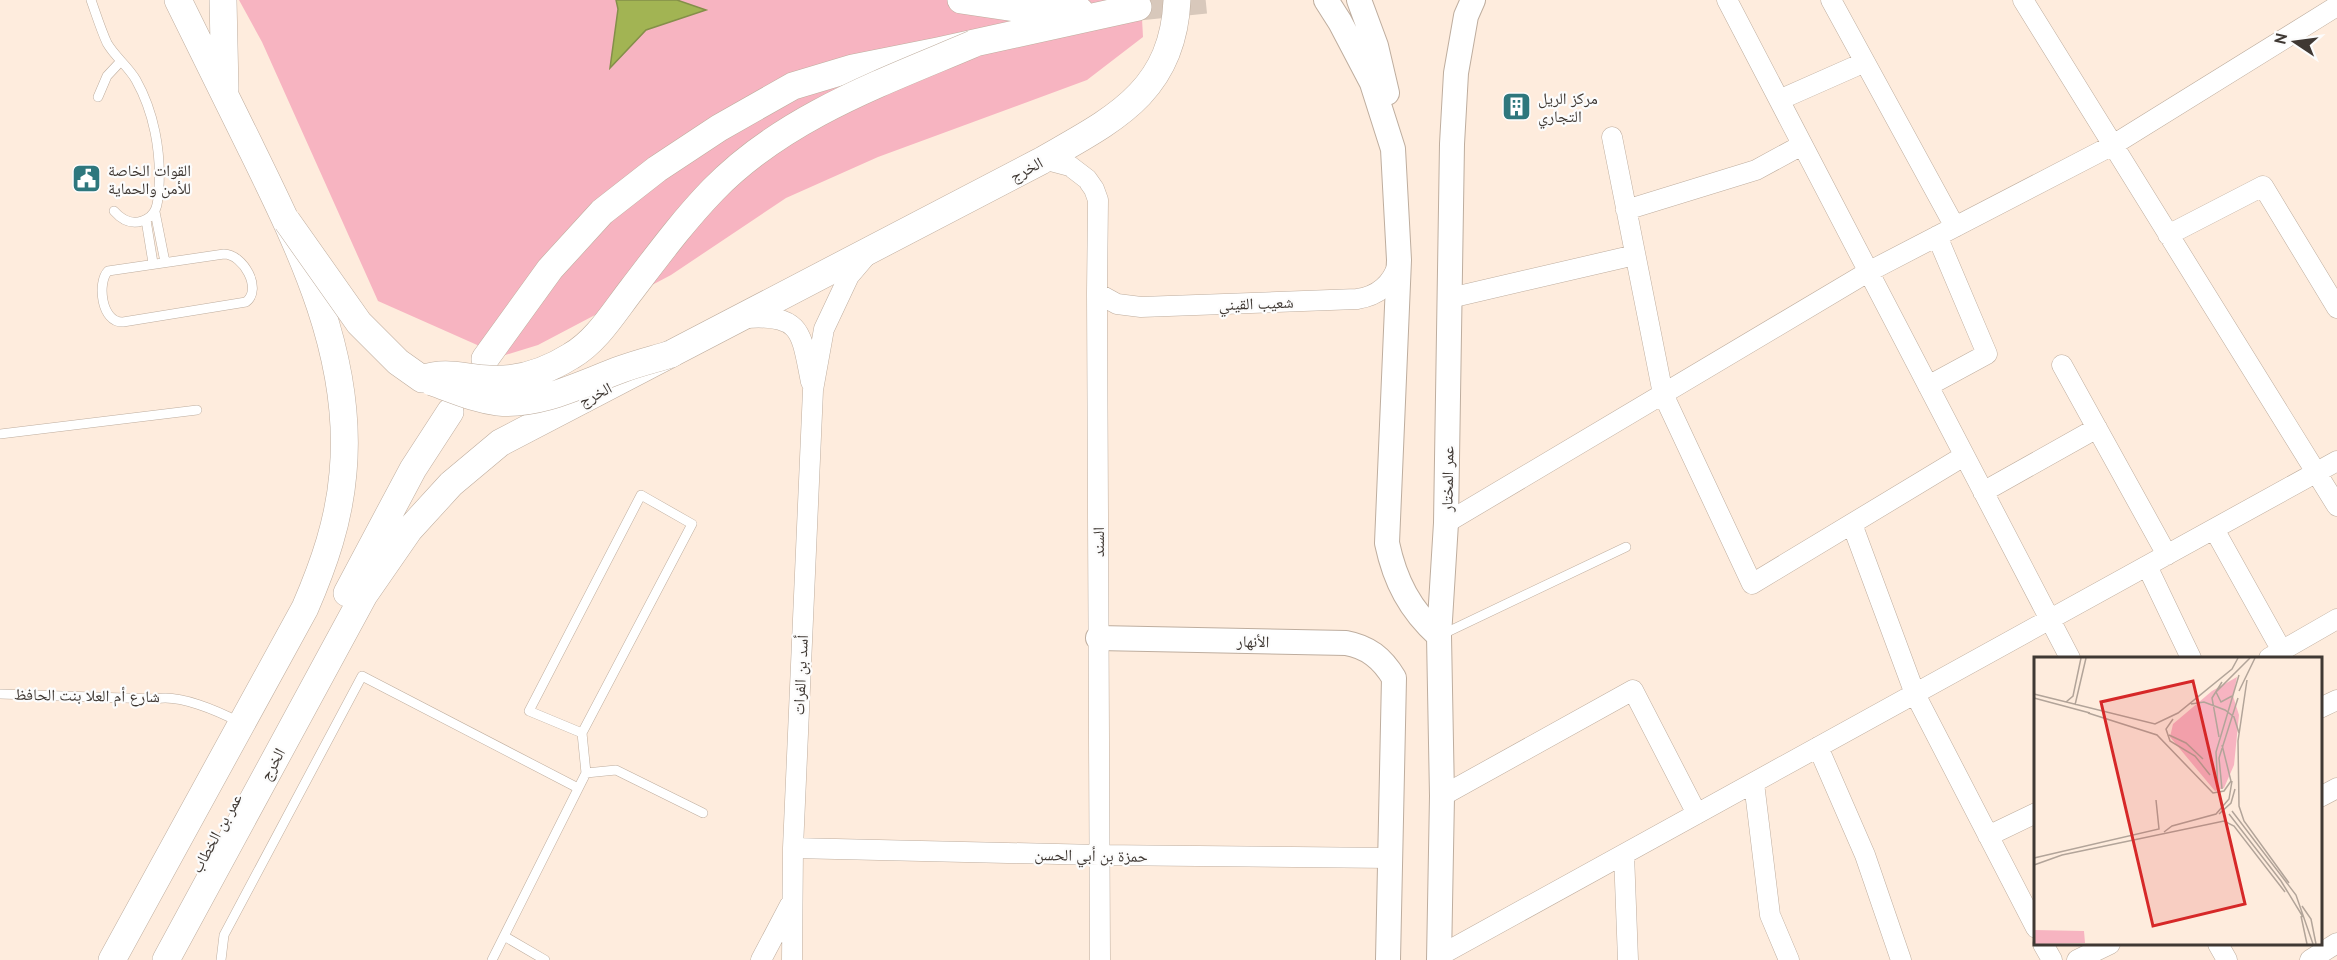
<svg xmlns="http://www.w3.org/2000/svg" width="2337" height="960" font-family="'PT Sans','Noto Naskh Arabic',sans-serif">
<rect width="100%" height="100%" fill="#feecdd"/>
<path fill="#f7b4c1" d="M239 0H1141L1143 37 1087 80 878 157 786 198 671 275 538 345 502 356 378 301 262 42Z"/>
<path fill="#a2b453" stroke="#848f49" stroke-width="1.5" d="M616 0H677L706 10 646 30 610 68 618 9Z"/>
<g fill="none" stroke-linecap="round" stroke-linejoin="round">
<path stroke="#d8c8bb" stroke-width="27" stroke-dasharray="27 14" stroke-linecap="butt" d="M1138 7 1206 0"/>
<defs>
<path id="service" d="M91 0C96 14 101 30 107 43 115 57 128 66 136 80 154 112 161 151 159 187 158 202 158 216 142 221 130 225 121 219 114 211
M98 97 107 76 121 61
M155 212 165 262
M146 220 153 263
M224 254C243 254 263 289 246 302L123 322C101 323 97 282 108 271Z
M0 434 197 410
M1441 635 1626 547
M0 694 156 699C179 694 218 711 239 722
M582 733 692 524 641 495 529 711 582 733 586 773
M504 936 545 960
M221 960 224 935 362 676 578 788
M492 960 586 773 616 770 703 813"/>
<path id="minor" d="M1727 0 2070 658
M1831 0 1955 227
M2023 0 2337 506
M1779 100 1865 62
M1612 137 1663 394 1752 584 1964 456
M1041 161H1051L1070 166 1087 179 1094 189 1098 200 1097 293 1100 960
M1626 210 1756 170 1802 145
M2168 235 2263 186 2337 308
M1097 293 1117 304 1141 307 1357 299C1378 296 1392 284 1398 264
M1450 298 1635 255
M746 318C803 314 801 333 811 382
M2062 365 2167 555
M1928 386 1987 354 1937 236
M1983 492 2097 428
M1446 523 1868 272 2113 145 2337 6
M1852 524 1915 694 2036 928
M2214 529 2282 651
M2147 566 2191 658
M2269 658 2337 619
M2320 708 2337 700
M1818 747 1865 855 1901 960
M1754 783 1770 915 1789 960
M1442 796 1633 690 1697 814
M2320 797 2337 788
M1988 836 2036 813
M793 848 1099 855 1390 858
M1624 854 1628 960
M2043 944 2052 960
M2218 944 2227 960
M1439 956 2337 461
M761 960 790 905
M792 960 793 848 813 390 824 329 849 276 866 256
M2077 960 2110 944
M2310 960 2337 943"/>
<path id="tertiary" d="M1326 0 1340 22 1372 83 1393 149 1399 260 1387 543C1395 581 1410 610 1439 636
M1359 0 1376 46 1387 93
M1098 638 1346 643C1368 647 1382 658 1394 678L1388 960
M1439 960 1442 796 1439 636 1446 523 1452 144 1456 73 1466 16 1473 0"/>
<path id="secondary" d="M223 0 225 89
M961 0 1015 8 1080 11
M485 359 550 269 602 212 657 169 719 128 793 86 853 68 938 51 1138 7
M347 593 413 469 450 412
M112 960 305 608C324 564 339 521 343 473 354 356 300 248 250 146 226 98 202 49 178 0
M166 960 364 595 409 530 451 484 500 443 1041 161C1112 120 1173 93 1177 0"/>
</defs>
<use href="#service" stroke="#bead9e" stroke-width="10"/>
<use href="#minor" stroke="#bead9e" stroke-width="21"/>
<use href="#tertiary" stroke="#bead9e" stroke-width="26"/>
<use href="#secondary" stroke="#bead9e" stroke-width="28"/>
<use href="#service" stroke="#fff" stroke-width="9"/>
<use href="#minor" stroke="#fff" stroke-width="20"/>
<use href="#tertiary" stroke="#fff" stroke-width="24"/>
<use href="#secondary" stroke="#fff" stroke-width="27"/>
<defs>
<path id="secondary-bridge" d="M287 221 359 323 398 362 422 379C447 370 464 378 489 379 518 381 547 371 571 356 597 341 614 312 632 289 658 255 683 221 713 190 784 117 881 83 973 44
M432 382C455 390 474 399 498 402 541 406 583 383 622 369 638 363 655 359 671 354"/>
</defs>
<use href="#secondary-bridge" stroke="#bead9e" stroke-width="28" stroke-linecap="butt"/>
<use href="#secondary-bridge" stroke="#fff" stroke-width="27"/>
</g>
<defs>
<symbol id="building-square" viewBox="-11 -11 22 22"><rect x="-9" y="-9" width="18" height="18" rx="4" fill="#2e777d" stroke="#fcfcfc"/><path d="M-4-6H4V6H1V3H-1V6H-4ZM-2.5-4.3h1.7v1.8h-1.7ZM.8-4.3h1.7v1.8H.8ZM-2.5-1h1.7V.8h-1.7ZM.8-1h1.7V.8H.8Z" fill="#fff"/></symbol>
<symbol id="civic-square" viewBox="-11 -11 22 22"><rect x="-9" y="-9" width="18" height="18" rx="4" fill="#2e777d" stroke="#fcfcfc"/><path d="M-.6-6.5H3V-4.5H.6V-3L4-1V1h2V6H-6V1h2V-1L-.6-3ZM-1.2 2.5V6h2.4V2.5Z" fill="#fff"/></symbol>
</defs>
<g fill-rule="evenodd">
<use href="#building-square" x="1500" y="90" width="33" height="33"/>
<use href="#civic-square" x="70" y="162" width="33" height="33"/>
</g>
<g text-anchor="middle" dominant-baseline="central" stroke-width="4.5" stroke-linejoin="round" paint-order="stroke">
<g font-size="16" fill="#3f3833" stroke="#fcfcfc" text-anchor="start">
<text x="1538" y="98">مركز الريل<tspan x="1538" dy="18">التجاري</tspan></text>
<text x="108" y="170">القوات الخاصة<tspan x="108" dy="18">للأمن والحماية</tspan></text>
</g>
<g font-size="16" fill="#3f3833" stroke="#fcfcfc">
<text transform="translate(1026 169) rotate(-28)">الخرج</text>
<text transform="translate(1256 303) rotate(-2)">شعيب القيني</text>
<text transform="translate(595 394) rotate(-27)">الخرج</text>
<text transform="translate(1447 479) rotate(-89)">عمر المختار</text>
<text transform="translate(1098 542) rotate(-90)">السند</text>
<text transform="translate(1253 641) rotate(1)">الأنهار</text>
<text transform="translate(800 675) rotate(-87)">أسد بن الفرات</text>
<text transform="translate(87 695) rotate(1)">شارع أم العلا بنت الحافظ</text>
<text transform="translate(272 764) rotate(-61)">الخرج</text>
<text transform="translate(216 833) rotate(-61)">عمر بن الخطاب</text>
<text transform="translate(1091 855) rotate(1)">حمزة بن أبي الحسن</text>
</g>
</g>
<g transform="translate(2034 657)">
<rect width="288" height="288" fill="#feecdd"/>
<path d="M203 20 199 39 205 58 200 108 190 131 181 134 136 80 139 67 178 34ZM0 273 50 274 51 286 0 287Z" fill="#f7b4c1"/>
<path fill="none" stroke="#b2a499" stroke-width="1.5" d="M213 23 204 84 205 149 210 164 255 226M205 34 221 1M0 37 121 67 144 56 198 12 204 1M198 39 187 45 182 35 216 1M0 41 56 56M32 45 39 39 47 1M157 47 170 45 191 53 200 60 205 76M41 48 52 1M54 56 123 78 179 136 190 134 197 124 188 88M139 62 132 72 136 84 161 99 176 118M135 78 152 86 169 102M185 80 178 41 188 25M188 132 185 101 204 41M184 133 182 95 205 18M198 154 262 238 279 287M185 157 197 146 201 132M195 157 247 224 269 260M130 175 138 169 182 157 195 142 198 124M0 201 125 172 122 143M0 208 28 198 190 164 200 169 251 235M268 249 277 262 282 287M267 259 273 287"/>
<path fill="#d62828" fill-opacity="0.15" stroke="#d62828" stroke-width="3" d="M159 24 211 247 119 269 67 45Z"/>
<rect width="288" height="288" fill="none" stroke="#3f3833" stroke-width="3"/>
</g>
<g transform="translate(2295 42) rotate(283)" stroke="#fcfcfc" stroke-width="4.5" paint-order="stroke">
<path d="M0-4.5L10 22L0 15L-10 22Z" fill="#3f3833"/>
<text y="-9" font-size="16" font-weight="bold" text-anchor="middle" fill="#3f3833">N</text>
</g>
</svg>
